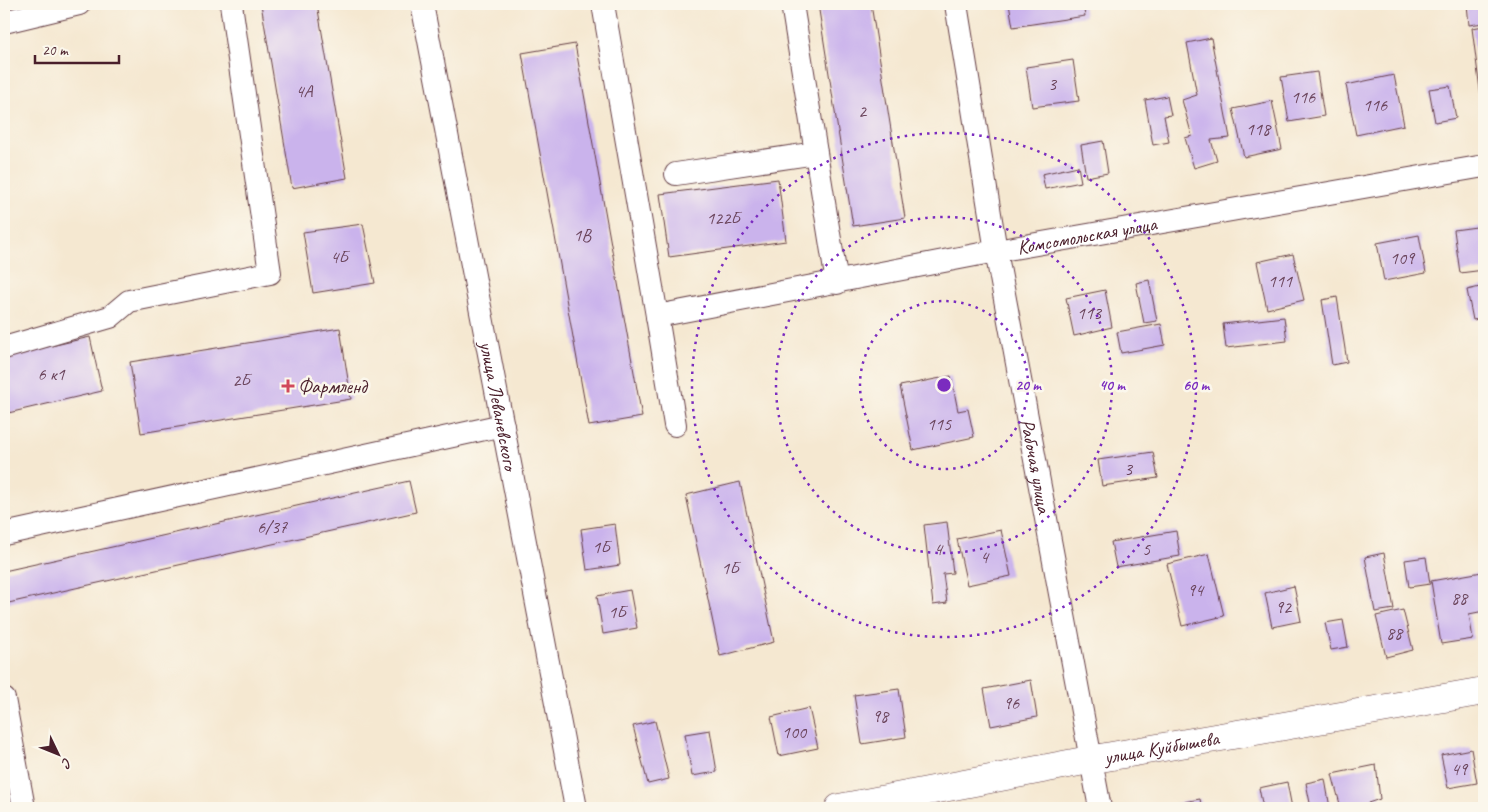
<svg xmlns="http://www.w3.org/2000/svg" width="1488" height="812" font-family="Caveat,sans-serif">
<rect width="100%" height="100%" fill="#fbf7ec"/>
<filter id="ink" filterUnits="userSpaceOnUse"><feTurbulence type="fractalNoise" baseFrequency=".02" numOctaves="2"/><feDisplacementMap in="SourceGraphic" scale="10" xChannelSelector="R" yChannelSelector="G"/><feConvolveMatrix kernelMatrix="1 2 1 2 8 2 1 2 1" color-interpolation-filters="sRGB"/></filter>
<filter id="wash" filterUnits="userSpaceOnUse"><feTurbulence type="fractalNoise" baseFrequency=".0096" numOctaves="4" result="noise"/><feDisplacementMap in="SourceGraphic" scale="20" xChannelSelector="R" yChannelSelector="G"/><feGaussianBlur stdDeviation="1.12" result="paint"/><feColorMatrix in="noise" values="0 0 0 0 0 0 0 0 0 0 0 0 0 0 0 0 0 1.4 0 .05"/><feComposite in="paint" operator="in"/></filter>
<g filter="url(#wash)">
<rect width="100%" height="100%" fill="#f5e8d1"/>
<g id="blocks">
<path fill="#cab3ec" d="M261 4H317L347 178 292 188Z
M818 4H871L905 218 853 226Z
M1009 4H1083L1085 16 1013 27Z
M1467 4H1484V23L1469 25Z
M1484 26V113H1483L1472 28Z
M1211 38 1230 138 1211 140 1217 161 1194 168 1185 138 1192 136 1182 100 1197 95 1187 43Z
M575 44 642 417 589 426 522 53Z
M1073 60 1079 101 1032 107 1026 67Z
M1317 72 1324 116 1289 122 1281 77Z
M1394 75 1404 125 1356 135 1346 85Z
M1450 86 1456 118 1435 122 1429 89Z
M1167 96 1171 115 1164 116 1169 142 1153 145 1145 100Z
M1272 101 1282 149 1244 157 1233 109Z
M1103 141 1108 173 1086 177 1081 145Z
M1078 166 1081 182 1045 189 1042 174Z
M778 179 786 241 669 257 660 194Z
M363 224 375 283 313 293 303 232Z
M1484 226V270L1460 273 1454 230Z
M1419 235 1426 273 1384 281 1377 243Z
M1293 254 1304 300 1267 309 1257 262Z
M1149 280 1157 321 1144 323 1136 283Z
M1484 286V318L1473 320 1467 290Z
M1105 290 1112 327 1074 336 1066 298Z
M1337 297 1347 362 1332 365 1322 300Z
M1284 317 1287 341 1226 348 1223 324Z
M1161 324 1165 345 1121 353 1117 332Z
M340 328 351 399 141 433 130 362Z
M90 337 102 391 4 414V357Z
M951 376 958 411 968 409 974 437 913 450 900 386Z
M1153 452 1158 478 1102 486 1098 460Z
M409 481 416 512 4 604V571Z
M740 482 774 642 720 656 686 495Z
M947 522 953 573 943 574 947 603 933 605 924 525Z
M615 524 620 565 587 570 581 529Z
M1001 530 1011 576 967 585 957 539Z
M1176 531 1180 556 1116 567 1111 542Z
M1384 553 1394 609 1375 612 1365 557Z
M1209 554 1224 616 1182 626 1167 564Z
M1426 557 1430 584 1409 587 1405 560Z
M1482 572 1484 611 1469 614 1473 639 1441 644 1431 581Z
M1294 586 1301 621 1272 627 1265 593Z
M630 590 637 628 603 634 597 596Z
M1403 610 1413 650 1386 657 1376 616Z
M1343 620 1348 647 1331 650 1325 623Z
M1031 680 1037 717 991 726 984 689Z
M899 689 906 737 862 744 854 695Z
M809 708 818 748 779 756 771 717Z
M655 721 669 779 648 784 633 726Z
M710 730 717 772 692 776 685 734Z
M1471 749 1477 783 1448 788 1441 755Z
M1376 765 1380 799 1368 803 1369 808H1341L1332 774Z
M1325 779 1330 808H1311L1306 783Z
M1287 782 1292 808H1263L1259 788Z
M1200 799 1202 808H1157V807Z"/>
</g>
</g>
<g filter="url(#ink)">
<use href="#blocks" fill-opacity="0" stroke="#643d44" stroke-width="1"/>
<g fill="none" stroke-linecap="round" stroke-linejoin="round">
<defs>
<g id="street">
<path id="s1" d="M422 4 576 808"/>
<path id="s2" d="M603 4 657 316 996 251 1484 166"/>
<path d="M792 4 837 283"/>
<path id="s3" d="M956 4 996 251 1100 808"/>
<path d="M4 22 79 4"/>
<path d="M676 174 816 153"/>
<path d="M657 316 675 425"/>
<path d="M4 348 110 317 129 301 270 273 231 4"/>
<path d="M4 534 503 425"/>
<path d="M4 699 24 808"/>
</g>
<g id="primary">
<path id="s4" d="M839 808 1089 760 1484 691"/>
</g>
</defs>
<use href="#street" stroke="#643d44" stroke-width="24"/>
<use href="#primary" stroke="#643d44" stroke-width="29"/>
<use href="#street" stroke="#fff" stroke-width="22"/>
<use href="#primary" stroke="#fff" stroke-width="28"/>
</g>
</g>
<g fill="none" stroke="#7b2cbf" stroke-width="2.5" stroke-dasharray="2.5 5">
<circle cx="944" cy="385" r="84"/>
<circle cx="944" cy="385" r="168"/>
<circle cx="944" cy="385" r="252"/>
</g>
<path fill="#d1495b" stroke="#fbf7ec" stroke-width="2" d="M285.5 378.5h5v5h5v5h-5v5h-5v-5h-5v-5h5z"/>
<g text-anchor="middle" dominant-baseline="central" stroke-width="5" stroke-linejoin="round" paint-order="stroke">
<g font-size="18" fill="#6a445b">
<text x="1052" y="84">3</text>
<text x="304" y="91">4А</text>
<text x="1303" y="97">116</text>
<text x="1375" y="105">116</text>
<text x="862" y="111">2</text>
<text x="1258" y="129">118</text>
<text x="723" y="218">122Б</text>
<text x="582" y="235">1В</text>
<text x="339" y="257">4Б</text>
<text x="1402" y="258">109</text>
<text x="1280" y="281">111</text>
<text x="1089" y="313">113</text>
<text x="51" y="374">6 к1</text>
<text x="241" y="380">2Б</text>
<text x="939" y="424">115</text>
<text x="1128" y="469">3</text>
<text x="272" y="527">6/37</text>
<text x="601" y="547">1Б</text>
<text x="938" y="549">4</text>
<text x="1146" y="549">5</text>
<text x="984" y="557">4</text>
<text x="730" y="568">1Б</text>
<text x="1195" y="590">94</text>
<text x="1459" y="598">88</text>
<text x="1283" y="607">92</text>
<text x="617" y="612">1Б</text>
<text x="1394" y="633">88</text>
<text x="1011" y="703">96</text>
<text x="880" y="716">98</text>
<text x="794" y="732">100</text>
<text x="1459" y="769">49</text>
</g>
<g font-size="20" fill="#4a1f2b" stroke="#fbf7ec">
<text stroke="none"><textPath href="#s2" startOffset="754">Комсомольская улица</textPath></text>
<text stroke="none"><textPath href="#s1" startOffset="409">улица Леваневского</textPath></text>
<text stroke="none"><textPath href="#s3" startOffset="469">Рабочая улица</textPath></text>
<text stroke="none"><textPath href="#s4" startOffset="328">улица Куйбышева</textPath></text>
</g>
<g font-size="20" fill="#4a1f2b" stroke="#fbf7ec" text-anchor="start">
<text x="298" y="386">Фармленд</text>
</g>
</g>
<circle cx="944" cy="385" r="8" fill="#7b2cbf" stroke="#fbf7ec" stroke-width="2.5"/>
<g font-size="15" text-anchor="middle" font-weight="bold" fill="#7b2cbf" stroke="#fbf7ec" stroke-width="5" stroke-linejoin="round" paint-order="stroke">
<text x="1028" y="390">20 m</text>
<text x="1112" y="390">40 m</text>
<text x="1196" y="390">60 m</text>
</g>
<rect width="1488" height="812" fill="none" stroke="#fbf7ec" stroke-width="20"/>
<g transform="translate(58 754) rotate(133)" stroke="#fbf7ec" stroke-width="4" paint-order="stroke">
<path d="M0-4L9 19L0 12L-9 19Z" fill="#4a1f2b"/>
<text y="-8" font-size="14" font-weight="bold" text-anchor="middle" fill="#4a1f2b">С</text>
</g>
<path d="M35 55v8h84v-8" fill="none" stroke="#4a1f2b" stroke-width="2.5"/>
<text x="42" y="55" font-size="15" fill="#4a1f2b" stroke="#fbf7ec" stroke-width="4" paint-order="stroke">20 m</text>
</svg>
